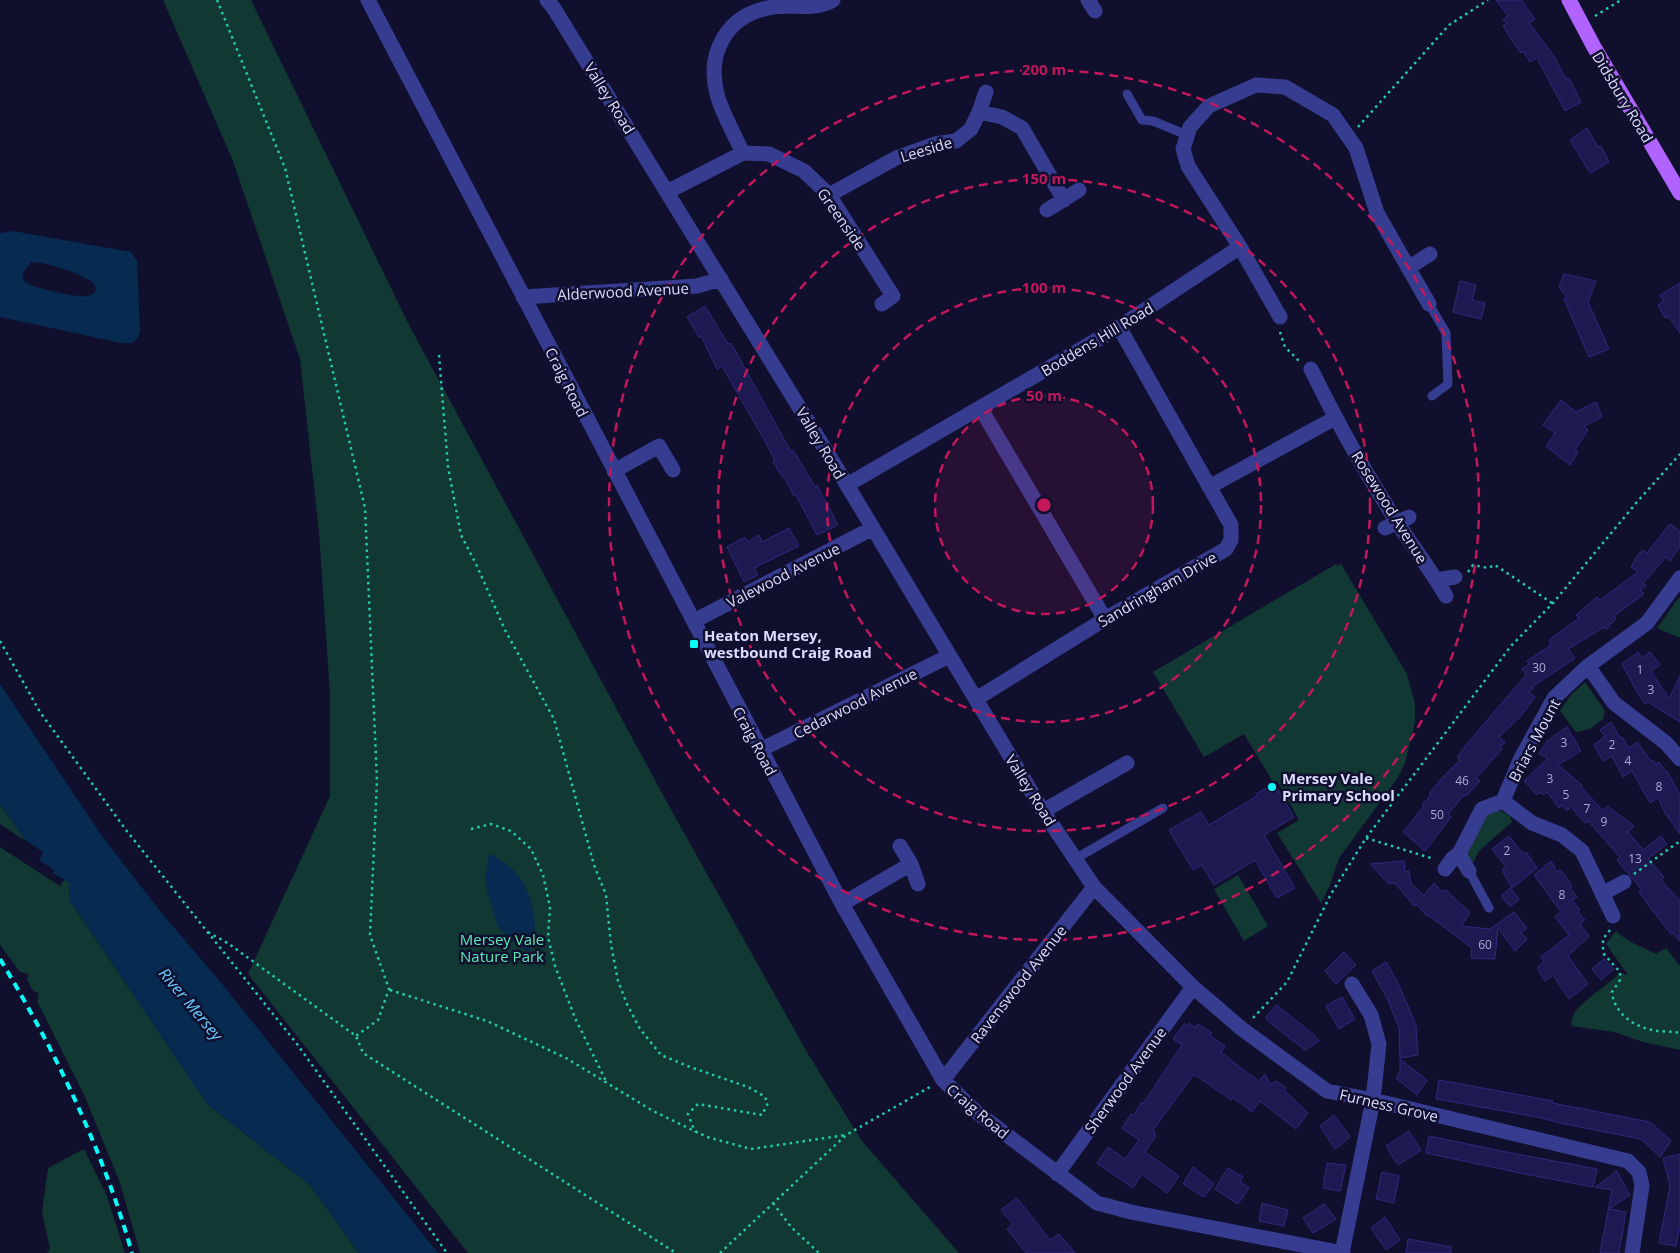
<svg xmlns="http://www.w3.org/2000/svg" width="1680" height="1253" font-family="'Open Sans',sans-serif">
<rect width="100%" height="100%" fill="#100f2e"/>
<path fill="#113832" d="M163 0H251L408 323 669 806 808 1054 862 1141 959 1253H468L248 974 330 796V694L319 532 300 359 233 161Z
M1336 564 1337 566 1341 564 1407 674 1415 704V722L1405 763 1397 779 1339 858 1330 885 1321 903 1277 833 1299 820 1277 781 1273 782 1244 734 1204 757 1153 672Z
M1680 596V638L1657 628Z
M1585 682 1605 711 1603 719 1590 729 1576 732 1560 711 1571 695Z
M0 804 27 842 0 824Z
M1499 810 1510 816 1512 822 1479 851 1472 865 1466 858 1484 815Z
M0 847 60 886 64 880 70 883 69 899 207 1104 310 1185 359 1253H140L120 1183 85 1097 37 1001 39 993C32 992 30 986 27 979L29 974 20 972 0 945Z
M1238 875 1268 926 1244 941 1214 889Z
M1616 931 1627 940 1656 954 1666 948 1680 966V1050L1643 1042 1614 1032 1571 1026C1572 1022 1572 1017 1574 1014 1578 1004 1610 983 1620 973L1628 975 1606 944Z
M84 1149 107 1196 125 1253H47L50 1249 42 1212 48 1168Z"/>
<path fill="#062a50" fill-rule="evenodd" d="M13 231 131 252 137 261 140 330 138 338 132 343H121L0 317V233ZM31 262C53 263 74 272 93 282L96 290C94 293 91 296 87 296 78 298 34 288 27 283 23 281 23 277 23 273Z
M0 684 102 836 160 911 222 984 438 1253H359L310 1185 207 1104 69 899 70 883 52 873 54 870 39 860 43 852 27 842 0 804Z
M489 854C520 866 535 897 535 929 534 937 531 945 529 952L513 942 498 927 487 891 485 877Z"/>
<path fill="#100f2e" d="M22 838 43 852 39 860 54 870 52 873 64 880 62 882 50 875V871L37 862 40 853 26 844Z"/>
<path fill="#1d1951" stroke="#2f297f" d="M1496 0H1521L1535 19 1529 23 1554 56 1566 79 1569 78 1581 102 1565 111 1537 58 1530 62 1523 51 1521 53 1511 39 1503 26 1507 23 1503 20 1508 16Z
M1587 128 1598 147 1601 146 1609 162 1590 173 1570 140Z
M1564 274 1596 281 1588 302 1609 349 1589 357 1564 299 1567 297 1559 287Z
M1460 281 1476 285 1472 300 1485 303 1481 319 1453 312Z
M1680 283V333L1669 317 1665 318 1658 305 1664 301 1660 295Z
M705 306 728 344 731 343 791 452 793 450 815 487 817 485 838 525 817 535 796 495 794 496 784 477 783 478 773 462 775 461 765 441 722 366 717 369 701 336 699 337 687 317Z
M1561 400 1576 412 1596 402 1602 417 1584 426 1588 430 1575 450 1578 452 1570 465 1546 446 1555 433 1543 425Z
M1670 524 1680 531V546L1670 561 1666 557 1643 583 1646 586 1640 590 1644 594 1614 616 1616 618 1606 630 1604 627 1568 649 1575 658 1532 687 1533 688 1529 692 1535 697 1521 716 1499 737 1505 742 1500 747 1502 749 1476 778 1480 781 1466 796 1464 795 1448 814 1451 817 1425 851 1403 832 1424 806 1422 805 1431 795 1429 794 1441 779 1460 760 1457 757 1471 739 1526 675 1522 669 1529 664 1527 661 1551 645 1549 640 1579 618 1576 615 1597 597 1600 600 1638 572 1631 567 1638 555 1643 550 1647 553Z
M789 528 799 546 754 568 758 575 744 582 727 547 745 537 748 542 759 535 762 542Z
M1638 652 1642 658 1650 652 1660 665 1651 671 1669 699 1680 676V722L1648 702 1645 704 1637 692 1622 664Z
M1611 722 1620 738 1622 737 1629 748 1637 742 1651 761 1653 760 1656 764 1659 762 1666 772 1667 771 1680 795V834L1665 813 1658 798 1650 803 1632 771 1623 777 1612 756 1603 761 1594 745 1605 736 1600 730Z
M1567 727 1581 751 1558 765 1582 785 1581 787 1603 811 1607 806 1634 826 1628 832 1643 850 1661 836 1667 844 1648 859 1664 877 1661 880 1680 901V941L1673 933 1671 934 1649 906 1639 892 1641 889 1617 860 1620 857 1588 821 1585 823 1571 807 1567 811 1562 805 1559 808 1547 792 1543 795 1540 792 1537 795 1524 781 1548 758 1539 754 1547 741Z
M1274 783 1294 817 1264 835 1295 888 1277 898 1255 860 1214 885 1202 865 1193 870 1169 830 1201 812 1209 825 1257 796 1256 794Z
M1509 836 1523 854 1526 852 1537 868 1512 888 1502 870 1506 867 1492 849Z
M1404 861 1405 872 1409 871 1411 884 1424 895 1434 883 1443 892 1446 890 1470 913 1461 926 1490 929 1514 912 1527 928 1521 933 1527 939 1515 951 1498 928 1495 959 1471 958 1472 948 1428 915 1427 916 1416 904 1414 906 1395 883 1389 884 1370 864Z
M1551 861 1557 872 1561 870 1572 886 1570 888 1577 897 1572 900 1580 910 1578 912 1585 920 1580 924 1589 936 1568 956 1588 984 1569 999 1553 975 1545 981 1537 968 1544 962 1541 957 1569 935 1555 917 1561 912 1534 875Z
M1510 888 1519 899 1510 907 1501 896Z
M1344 952 1356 965 1336 984 1325 971Z
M1604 959 1614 969 1601 980 1592 969Z
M1386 962 1398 983 1416 1025 1418 1055 1400 1058 1399 1028 1388 1000 1372 971Z
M1342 997 1355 1019 1339 1029 1326 1006Z
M1276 1005 1312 1033 1319 1041 1305 1050 1275 1027 1265 1018Z
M1189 1023 1195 1028 1198 1024 1212 1033 1210 1036 1225 1046 1221 1052 1242 1069 1259 1081 1265 1074 1270 1084 1277 1081 1286 1088 1284 1090 1308 1113 1296 1129 1260 1101 1252 1112 1233 1098 1231 1100 1194 1074 1153 1130 1155 1132 1154 1135 1156 1136 1145 1152 1179 1176 1167 1193 1142 1174 1133 1188 1097 1163 1108 1147 1125 1159 1139 1140 1122 1128 1131 1114 1133 1116 1142 1102 1143 1104 1182 1045 1173 1039 1184 1024 1187 1026Z
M1400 1059 1427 1080 1417 1095 1396 1078 1400 1072Z
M1439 1080 1553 1101 1552 1103 1650 1122 1671 1141 1660 1157 1641 1139 1565 1124 1537 1117 1436 1099Z
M1334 1115 1350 1137 1335 1149 1320 1126Z
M1409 1131 1421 1150 1398 1165 1386 1146Z
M1429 1136 1511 1153 1597 1169 1593 1187 1525 1174 1426 1153Z
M1680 1154V1224L1676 1246 1659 1243 1670 1186 1663 1158Z
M1327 1163 1346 1165 1340 1191 1323 1188Z
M1193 1167 1214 1184 1204 1197 1183 1184Z
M1228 1168 1243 1177 1240 1182 1249 1188 1238 1204 1215 1189Z
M1616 1170 1630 1195 1609 1209 1626 1212 1619 1253H1600L1612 1190 1595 1187 1616 1172Z
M1382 1172 1399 1176 1394 1203 1376 1199Z
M1017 1198 1050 1240 1059 1234 1075 1253H1026L1007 1229 1013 1224 1001 1210Z
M1262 1203 1288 1210 1284 1226 1259 1221Z
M1324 1204 1336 1219 1313 1233 1303 1218Z
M1385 1217 1400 1240 1386 1250 1371 1228Z
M1408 1239 1451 1247V1253H1406Z"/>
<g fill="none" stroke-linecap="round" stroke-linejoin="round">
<path stroke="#24caac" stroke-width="2.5" stroke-dasharray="2.5 4" stroke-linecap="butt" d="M217 0 285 168 365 508 377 781 370 935 389 989 378 1020 356 1036
M1595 16 1621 0
M1358 127 1449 25 1488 0
M1280 332 1285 347 1299 361
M439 355 448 467 461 535 477 566 505 630 554 719 594 865 606 895 611 945 618 981 627 1004 640 1029 661 1055 690 1067 748 1087 764 1096 768 1103 762 1115 698 1104 688 1114 695 1132
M1468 572 1473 565 1488 568 1495 565 1552 603
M0 641 40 712 126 830 297 1044 447 1253
M471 829 491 824 511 831 531 849 543 875 550 907 548 937 555 966 575 1018 606 1081
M1366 838 1434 859
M1634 874 1680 841
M1610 930 1603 939V953L1620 972V980L1612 992C1614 1013 1633 1026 1652 1030 1661 1032 1671 1031 1680 1033
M208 932 229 944 356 1036 363 1053 676 1253
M390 990 487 1021 566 1058 653 1111 707 1137 751 1149 846 1135
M1253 1018 1287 982 1331 894 1366 838 1511 646 1553 603 1637 502 1680 454
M773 1203 791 1227 819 1253
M720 1253 846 1135 930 1087"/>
<path stroke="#363d91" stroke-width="9" d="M1127 94 1142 120 1153 121 1187 135
M1429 304 1446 333 1448 384 1432 396
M1075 859 1163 808
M1469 871 1489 908"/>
<path stroke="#363d91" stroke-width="15" d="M368 0 842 904 943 1080 975 1111 1097 1203 1131 1212 1343 1253
M547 0 553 7 847 485 1043 811 1094 887 1193 987 1242 1029 1327 1091 1373 1100 1628 1161 1639 1172 1642 1186 1632 1253
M1088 0 1095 11
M979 112 986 92
M743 153C735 136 721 111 717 94 706 51 728 14 773 7 792 4 815 11 833 0
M667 192 743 153 769 154 804 171 829 195 893 296 882 304
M829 195 896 158 935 144 956 141 971 129 979 112 1002 117 1022 128 1064 200
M1047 210 1079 190
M1408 268 1430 254
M523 297 697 286 721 279
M1280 317 1240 247 1188 166 1183 149 1190 127 1209 106 1256 85 1285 87 1333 115 1356 148 1377 213 1429 304
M1311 369C1334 416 1359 462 1387 506 1405 537 1428 565 1446 596
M981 409 1105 619
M614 471 659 446 673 470
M847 485 1119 327 1240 247
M1209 487 1335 418
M1385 528 1409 517
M1437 580 1455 577
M694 621 873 528
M1588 666 1614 703 1666 743 1680 759
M976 699 1105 619 1226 549 1231 540V525L1119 327
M760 750 949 656
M1503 801 1532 823 1562 835 1582 851 1613 916
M1043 811 1127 763
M900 846 911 864 918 884
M1459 854 1469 871
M1445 869 1453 858 1459 854 1482 809 1503 801 1520 760 1554 698 1588 666 1647 623 1680 578
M1602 894 1624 882
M842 904 911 864
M943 1080 1094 887
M1057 1174 1193 987
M1342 1253 1373 1100 1379 1044 1371 1015 1352 984"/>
<path stroke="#b163ff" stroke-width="15" d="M1569 0 1594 47 1680 193"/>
<path stroke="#08fff9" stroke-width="4" stroke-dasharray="8 6" stroke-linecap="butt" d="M0 959C55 1050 103 1150 132 1253"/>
</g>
<circle cx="1044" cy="505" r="109" fill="#c2185b" fill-opacity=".12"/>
<g fill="none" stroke="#c2185b" stroke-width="2.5" stroke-dasharray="9 6">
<circle cx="1044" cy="505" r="109"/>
<circle cx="1044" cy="505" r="217"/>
<circle cx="1044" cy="505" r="326"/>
<circle cx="1044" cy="505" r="435"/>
</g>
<g fill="#08fff9" stroke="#100f2e" stroke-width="2">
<rect x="689" y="639" width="10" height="10" rx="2.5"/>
<circle cx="1272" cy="787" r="5"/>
</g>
<g text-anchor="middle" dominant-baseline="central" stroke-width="5" stroke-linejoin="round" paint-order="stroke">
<g font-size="12" fill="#acabd4">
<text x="1539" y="667">30</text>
<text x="1640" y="669">1</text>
<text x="1651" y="689">3</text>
<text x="1564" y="742">3</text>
<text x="1612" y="744">2</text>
<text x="1628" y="760">4</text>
<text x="1550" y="778">3</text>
<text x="1462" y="780">46</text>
<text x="1659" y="786">8</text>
<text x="1566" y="794">5</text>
<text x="1587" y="808">7</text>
<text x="1437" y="814">50</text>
<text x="1604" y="821">9</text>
<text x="1507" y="850">2</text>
<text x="1635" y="858">13</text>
<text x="1562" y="894">8</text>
<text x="1485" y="944">60</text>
</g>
<g font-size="15" fill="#dcdcff" stroke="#100f2e">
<text transform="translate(1623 97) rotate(59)">Didsbury Road</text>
<text transform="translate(610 98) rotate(58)">Valley Road</text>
<text transform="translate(926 149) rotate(-17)">Leeside</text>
<text transform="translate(842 219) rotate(55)">Greenside</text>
<text transform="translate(623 291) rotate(-3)">Alderwood Avenue</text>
<text transform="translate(1097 339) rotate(-31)">Boddens Hill Road</text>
<text transform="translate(567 382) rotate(63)">Craig Road</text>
<text transform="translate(821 443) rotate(59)">Valley Road</text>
<text transform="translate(1390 507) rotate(58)">Rosewood Avenue</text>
<text transform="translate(783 575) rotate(-27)">Valewood Avenue</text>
<text transform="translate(1157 589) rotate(-30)">Sandringham Drive</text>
<text transform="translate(855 703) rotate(-27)">Cedarwood Avenue</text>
<text transform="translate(1534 740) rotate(-62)">Briars Mount</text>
<text transform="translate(755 741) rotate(62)">Craig Road</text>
<text transform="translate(1031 790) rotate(58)">Valley Road</text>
<text transform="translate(1018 984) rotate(-52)">Ravenswood Avenue</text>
<text transform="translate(1125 1080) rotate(-54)">Sherwood Avenue</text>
<text transform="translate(1389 1105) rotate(13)">Furness Grove</text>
<text transform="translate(978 1111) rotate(40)">Craig Road</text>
</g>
<g font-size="15" font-weight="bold" fill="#dcdcff" stroke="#100f2e" text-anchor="start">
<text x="704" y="635">Heaton Mersey,<tspan x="704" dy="17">westbound Craig Road</tspan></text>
<text x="1282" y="778">Mersey Vale<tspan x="1282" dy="17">Primary School</tspan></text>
</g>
<g font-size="15" fill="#5becb6" stroke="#100f2e">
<text x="502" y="939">Mersey Vale<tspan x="502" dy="17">Nature Park</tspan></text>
</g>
<g font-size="16" font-style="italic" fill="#6accff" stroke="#100f2e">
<text transform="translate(191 1004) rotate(50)">River Mersey</text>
</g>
</g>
<circle cx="1044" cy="505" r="8" fill="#c2185b" stroke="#100f2e" stroke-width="2.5"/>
<g font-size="15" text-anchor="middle" font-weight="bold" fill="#c2185b" stroke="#100f2e" stroke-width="5" stroke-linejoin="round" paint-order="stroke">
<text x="1044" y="75">200 m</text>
<text x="1044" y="184">150 m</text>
<text x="1044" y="293">100 m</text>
<text x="1044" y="401">50 m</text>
</g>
</svg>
